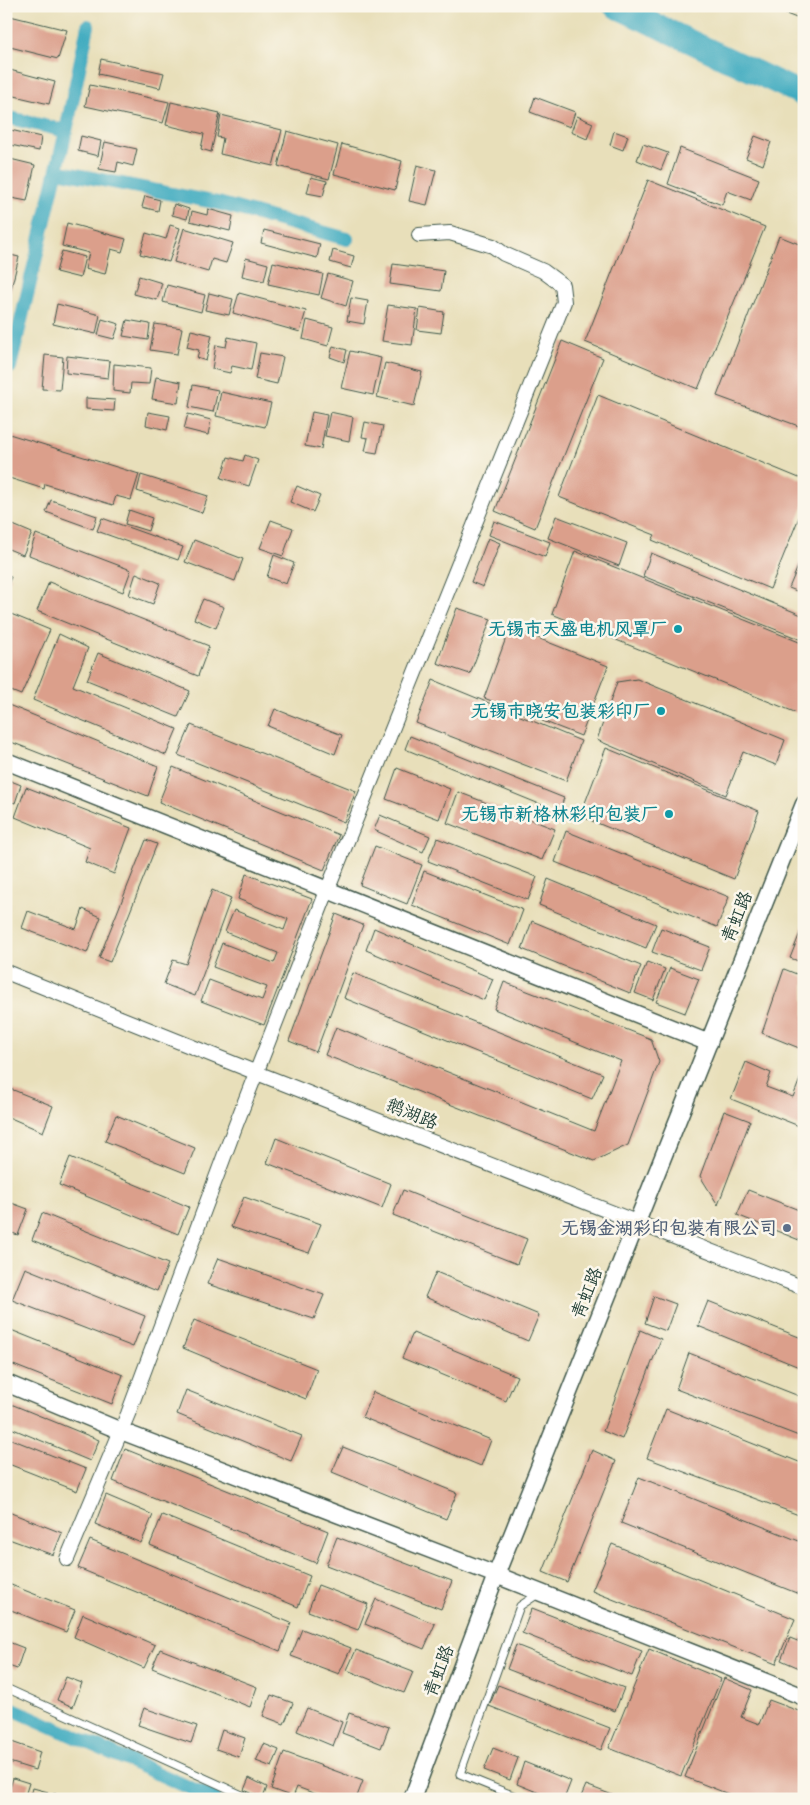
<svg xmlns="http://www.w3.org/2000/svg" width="810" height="1805" font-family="'Architects Daughter','LXGW WenKai TC',sans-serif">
<rect width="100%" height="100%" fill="#fbf7ec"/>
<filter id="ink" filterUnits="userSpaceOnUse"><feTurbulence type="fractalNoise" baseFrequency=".02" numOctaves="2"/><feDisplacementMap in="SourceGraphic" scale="10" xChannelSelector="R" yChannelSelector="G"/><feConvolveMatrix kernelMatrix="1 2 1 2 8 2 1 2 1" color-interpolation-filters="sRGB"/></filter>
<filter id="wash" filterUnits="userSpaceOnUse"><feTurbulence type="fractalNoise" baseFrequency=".0096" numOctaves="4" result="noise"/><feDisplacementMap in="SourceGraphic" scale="20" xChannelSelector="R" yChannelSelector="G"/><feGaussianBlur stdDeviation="1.12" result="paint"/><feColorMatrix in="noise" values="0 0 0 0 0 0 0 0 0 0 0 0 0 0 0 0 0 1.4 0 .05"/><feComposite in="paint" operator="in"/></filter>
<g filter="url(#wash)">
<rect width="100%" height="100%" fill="#e8dfba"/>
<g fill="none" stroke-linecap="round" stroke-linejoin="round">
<path stroke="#41abc0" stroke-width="14" d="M6 117 66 131
M57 171 218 203 347 239
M10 367 66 131 88 26
M6 1706 215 1799"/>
<path stroke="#41abc0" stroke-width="24" d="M615 6 804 95"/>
</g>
<g id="blocks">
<path fill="#db9f8b" d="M766 6H804V21Z
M6 15 67 30 58 59 6 46Z
M101 59 164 73 160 88 98 74Z
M6 69 55 82 49 104 6 94Z
M90 85 169 102 163 123 85 106Z
M535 97 575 112 570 127 530 112Z
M171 102 220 113 211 152 201 149 204 134 166 125Z
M221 115 282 130 273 166 220 154 223 138 217 137Z
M577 116 593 123 587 139 571 132Z
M6 129 41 137 39 151 6 144Z
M287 131 338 145 329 179 278 166Z
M614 131 628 136 623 150 610 145Z
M81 136 101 141 98 156 78 151Z
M755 136 771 142 763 165 746 158Z
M105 142 137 149 133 166 118 162 116 172 99 169Z
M342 144 402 161 395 190 334 174Z
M643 144 668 153 661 170 637 160Z
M680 148 759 179 751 200 727 191 722 205 668 184Z
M6 158 35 165 27 201 6 197Z
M417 165 436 170 427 205 409 201Z
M311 177 327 181 323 196 307 193Z
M648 180 765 227 698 389 585 342Z
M145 196 160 200 158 211 142 207Z
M174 204 189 209 187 219 172 215Z
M208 209 233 216 230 231 190 221 192 211 207 215Z
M67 223 126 239 122 252 111 249 105 274 85 269 89 253 62 246Z
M170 225 180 228 169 262 140 254 146 233 166 239Z
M184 228 233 243 226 263 212 259 208 272 174 262Z
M264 230 320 244 317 258 261 243Z
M779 236 804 246V428L717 396Z
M333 250 354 256 351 268 330 262Z
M62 251 85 257 80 278 56 272Z
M6 254 19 257 10 293 6 292Z
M246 258 268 264 264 281 242 276Z
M273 262 323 274 319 295 268 284Z
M393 264 444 271 441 291 390 284Z
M328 274 353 281 346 306 321 298Z
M139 276 162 283 157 300 134 294Z
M167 285 205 295 201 312 163 302Z
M209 293 233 299 229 315 205 310Z
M239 293 306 311 300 332 233 313Z
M351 298 368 301 364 324 347 321Z
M57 304 100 315 96 334 53 324Z
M388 305 417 309 412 345 382 341Z
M420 308 444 312 441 333 417 330Z
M102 319 119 324 114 339 98 335Z
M127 320 150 324 148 340 123 336Z
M307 320 333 327 328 346 303 339Z
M155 324 182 328 177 354 150 350Z
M191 330 212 335 206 361 197 358 199 350 187 347Z
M228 337 256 343 251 370 232 366 230 373 212 369 216 345 226 347Z
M562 341 603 358 535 528 495 511Z
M333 346 347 350 344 362 330 357Z
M350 351 381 358 373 395 341 388Z
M260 353 283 357 277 384 255 379Z
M45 355 63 357 60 390 42 389Z
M67 356 110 361 108 378 66 373Z
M385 363 422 372 414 406 377 397Z
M114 364 151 368 149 384 131 383 130 393 113 391Z
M156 377 181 382 178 403 152 399Z
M193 385 218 390 213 412 189 407Z
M221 392 271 403 265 427 216 416Z
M598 395 804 480V505L770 589 652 540 655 535 559 497Z
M86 398 115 400 114 411 86 409Z
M148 412 170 416 167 430 146 425Z
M312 412 327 415 321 449 305 446Z
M330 412 353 417 349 441 325 436Z
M188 414 211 420 208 435 184 429Z
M365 422 383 426 377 453 365 451 368 438 362 437Z
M6 433 139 474 131 500 116 496 113 505 45 484 44 489 6 477Z
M245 455 258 460 249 486 221 478 228 457 243 461Z
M141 475 208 496 202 513 137 491Z
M297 486 320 496 313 512 290 502Z
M51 500 97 516 93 529 46 512Z
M129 510 152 518 148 531 125 524Z
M556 516 627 543 619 566 548 538Z
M102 518 183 547 178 560 97 531Z
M271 520 293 528 283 556 260 548Z
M494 521 550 542 545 557 489 535Z
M6 522 32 533 23 555 6 548Z
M36 534 131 570 123 592 29 555Z
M488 538 500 543 483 587 471 582Z
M194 540 243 559 235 581 185 562Z
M575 551 804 644V697L797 713 552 614Z
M804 552V594L789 588Z
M651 553 804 616V641L643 576Z
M274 555 294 563 286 584 267 577Z
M136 573 160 583 153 604 129 595Z
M6 575 11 577 6 589Z
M49 582 209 646 198 676 37 611Z
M203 599 224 607 216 628 194 619Z
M457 608 491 619 470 674 437 663Z
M6 612 50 630 21 695 6 689Z
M510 627 608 666 581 736 484 698Z
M59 634 88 648 73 686 177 729 166 755 33 700Z
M98 653 190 691 178 717 87 680Z
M637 679 785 740 776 765 743 752 726 795 597 740 617 682Z
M433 680 581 741 566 781 416 723Z
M6 704 158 766 148 796 6 740Z
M275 709 342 735 335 754 268 726Z
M191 725 356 791 344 822 178 755Z
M410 736 564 798 559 812 405 749Z
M606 748 759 811 734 879 580 816Z
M173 767 339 835 324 870 159 802Z
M397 768 450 789 439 819 386 799Z
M6 779 21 785 15 803 6 800Z
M26 787 131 828 114 874 85 862 90 848 15 817Z
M458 792 555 829 542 860 447 823Z
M380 815 430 836 423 852 374 830Z
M566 831 729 897 717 927 555 862Z
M437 838 537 877 528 900 428 861Z
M146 840 157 844 110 962 99 958Z
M375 846 422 865 407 904 360 885Z
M424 871 523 910 510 945 412 905Z
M246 874 312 899 264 1025 201 1001 209 980 262 1000 267 987 213 967 222 943 274 963 278 953 225 932 234 910 284 930 288 919 238 899Z
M548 879 656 924 646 948 539 905Z
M212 890 231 898 195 996 164 984 173 960 186 964Z
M83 909 101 917 87 953 22 928 28 911 76 929Z
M336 914 363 925 316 1052 289 1041Z
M532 921 641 966 630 993 522 949Z
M804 923V963L790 958Z
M374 928 493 979 484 1000 366 950Z
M661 928 710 947 701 970 652 952Z
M647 962 665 969 653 1000 635 993Z
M670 968 699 979 685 1013 656 1002Z
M784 969 804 977V1050L762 1033Z
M353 973 603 1074 592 1099 344 998Z
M504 982 651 1039 659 1062 628 1145 594 1161 325 1055 336 1027 594 1131 621 1061 494 1009Z
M746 1062 771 1073 766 1087 793 1097 804 1069V1128L731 1099Z
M6 1087 53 1106 43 1132 6 1116Z
M724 1111 750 1121 718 1205 700 1176Z
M116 1115 195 1148 185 1173 105 1141Z
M276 1138 391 1184 382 1208 267 1163Z
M70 1157 189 1207 178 1234 59 1185Z
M403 1190 527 1239 517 1264 393 1215Z
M748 1190 804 1212V1242L737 1215Z
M244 1197 321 1224 309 1253 231 1227Z
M6 1201 28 1209 18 1235 6 1231Z
M42 1213 168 1264 157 1291 32 1240Z
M218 1258 324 1295 314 1319 207 1284Z
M25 1268 145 1316 133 1347 12 1300Z
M436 1272 539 1315 528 1341 425 1297Z
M654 1296 676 1304 666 1331 645 1323Z
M708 1301 804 1339V1369L698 1326Z
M194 1320 317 1369 306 1399 183 1348Z
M6 1328 123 1375 112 1404 6 1362Z
M640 1330 661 1339 622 1439 603 1431Z
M413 1333 517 1376 506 1401 402 1358Z
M689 1353 804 1398V1438L676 1389Z
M186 1390 302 1436 291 1461 177 1414Z
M373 1392 491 1440 481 1466 362 1417Z
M6 1402 99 1440 90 1461 6 1426Z
M666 1409 804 1464V1517L647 1458Z
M6 1437 86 1469 77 1491 6 1463Z
M343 1447 457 1493 446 1519 332 1472Z
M125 1449 328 1531 316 1563 113 1481Z
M592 1450 616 1461 567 1582 543 1572Z
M639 1477 804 1543V1596L621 1523Z
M106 1495 153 1515 141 1543 95 1524Z
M6 1511 62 1533 53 1555 6 1538Z
M162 1515 310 1576 298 1607 150 1545Z
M337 1537 452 1581 441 1609 326 1565Z
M90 1540 291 1623 280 1651 78 1568Z
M612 1544 795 1619 776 1664 592 1591Z
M6 1583 75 1610 66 1632 6 1608Z
M318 1585 368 1604 358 1630 308 1611Z
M376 1599 435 1624 424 1649 365 1624Z
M532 1608 642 1651 632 1676 522 1633Z
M83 1614 155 1645 144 1668 74 1637Z
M302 1629 351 1648 339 1674 291 1656Z
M804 1632V1670L781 1660 790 1638 800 1642Z
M6 1641 24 1648 17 1669 6 1665Z
M516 1645 624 1688 615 1711 507 1669Z
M160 1649 257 1687 250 1707 152 1668Z
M649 1649 721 1679 681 1776 609 1748Z
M356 1650 413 1672 404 1693 347 1670Z
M66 1677 82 1683 73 1707 57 1700Z
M724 1678 752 1690 741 1717 759 1724 769 1700 804 1713V1799H741L685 1777Z
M498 1685 610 1728 601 1750 489 1706Z
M271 1695 293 1703 284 1724 263 1716Z
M144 1708 197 1726 191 1743 138 1725Z
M307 1708 342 1722 333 1746 297 1731Z
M349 1713 389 1727 381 1748 342 1733Z
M222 1730 245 1738 239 1757 216 1749Z
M6 1740 40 1752 35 1770 6 1761Z
M264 1744 279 1750 272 1767 256 1761Z
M493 1748 518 1758 510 1780 484 1770Z
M284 1752 363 1781 356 1799H329L297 1787 293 1797 271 1789Z
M524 1762 571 1781 564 1799H554L517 1784Z
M13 1778 29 1783 24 1799 7 1798Z
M249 1778 267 1787 263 1798 244 1790Z
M586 1785 623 1799H580Z
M33 1788 48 1792 46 1799H30Z
M54 1793 70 1798V1799H52Z"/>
</g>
</g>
<g filter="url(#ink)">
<use href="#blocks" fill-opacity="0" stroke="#3d5548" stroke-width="1"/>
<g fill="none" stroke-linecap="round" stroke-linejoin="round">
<defs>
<path id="service" d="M6 1688 251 1799
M522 1799 460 1774 520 1606 538 1594"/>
<path id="minor" d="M6 972 257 1073 804 1288
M67 1559 128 1414 235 1127 327 891 564 302 562 285 543 271 504 254 493 246 450 233 419 235"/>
<path id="tertiary" d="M6 761 709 1043
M6 1383 121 1431 496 1575 804 1697
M412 1799 496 1575 804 804"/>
</defs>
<use href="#service" stroke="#3d5548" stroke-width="9"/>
<use href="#minor" stroke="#3d5548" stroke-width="16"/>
<use href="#tertiary" stroke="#3d5548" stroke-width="19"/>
<use href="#service" stroke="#fff" stroke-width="7"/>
<use href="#minor" stroke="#fff" stroke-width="14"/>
<use href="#tertiary" stroke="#fff" stroke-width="16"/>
</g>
</g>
<g fill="#0f9aa8" stroke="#fbf7ec" stroke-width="2">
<circle cx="678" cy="629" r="5"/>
<circle cx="661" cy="711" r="5"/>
<circle cx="669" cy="814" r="5"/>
</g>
<circle fill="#5c6f8a" stroke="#fbf7ec" stroke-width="2" cx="787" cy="1228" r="5"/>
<g text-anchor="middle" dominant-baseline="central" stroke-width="5" stroke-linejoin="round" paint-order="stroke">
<g font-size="18" font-weight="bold" fill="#0d838f" stroke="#fbf7ec" text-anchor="end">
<text x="668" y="629">无锡市天盛电机风罩厂</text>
<text x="651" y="711">无锡市晓安包装彩印厂</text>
<text x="659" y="814">无锡市新格林彩印包装厂</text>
</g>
<g font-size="18" fill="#1f3d34" stroke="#fbf7ec">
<text transform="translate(737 917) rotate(-68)">青虹路</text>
<text transform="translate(412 1114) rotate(22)">鹅湖路</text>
<text transform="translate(587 1293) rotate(-68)">青虹路</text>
<text transform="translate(439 1671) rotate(-69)">青虹路</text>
</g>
<g font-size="18" font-weight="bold" fill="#4e5e75" stroke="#fbf7ec" text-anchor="end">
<text x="777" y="1228">无锡金湖彩印包装有限公司</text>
</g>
</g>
<rect width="810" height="1805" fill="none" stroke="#fbf7ec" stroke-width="25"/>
</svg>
